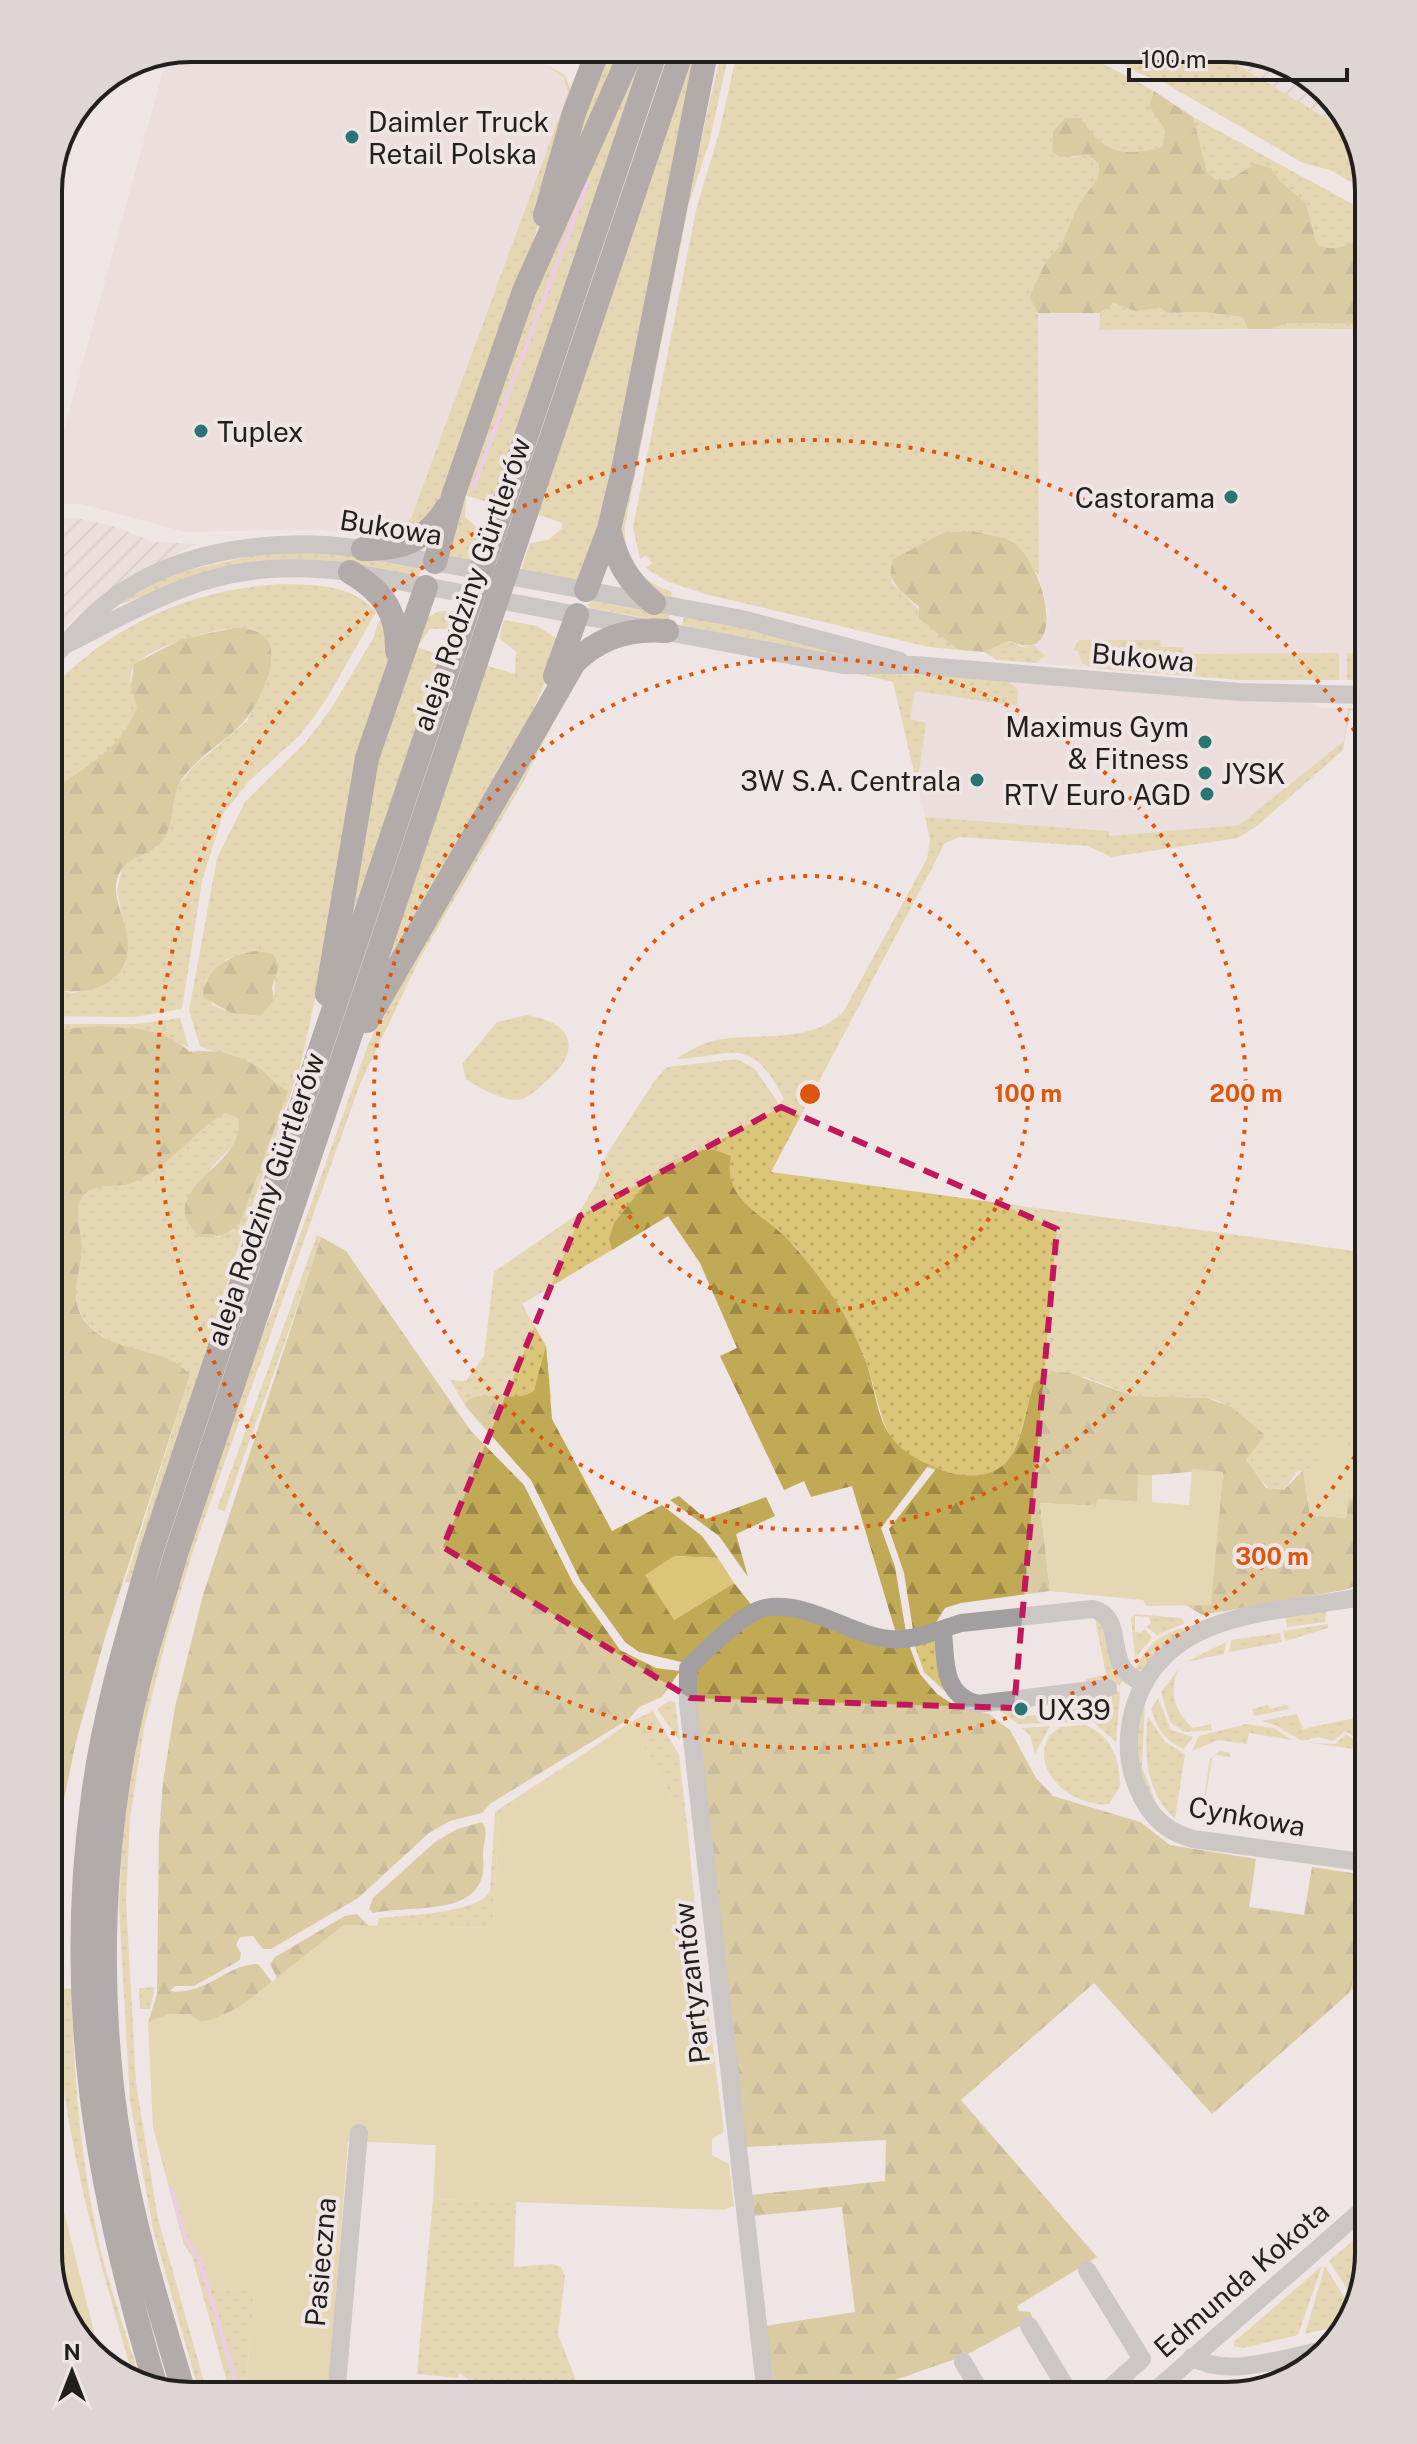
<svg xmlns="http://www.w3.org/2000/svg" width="1417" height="2444" font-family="'Public Sans',sans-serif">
<defs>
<pattern id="industrial-furrows" width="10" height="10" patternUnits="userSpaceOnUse" patternTransform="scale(2)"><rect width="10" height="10" fill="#e7d5d2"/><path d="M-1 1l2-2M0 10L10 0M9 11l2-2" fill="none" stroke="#c6b6b4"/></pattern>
<pattern id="grass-dots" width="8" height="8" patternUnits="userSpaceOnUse" patternTransform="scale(2)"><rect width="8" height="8" fill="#dac579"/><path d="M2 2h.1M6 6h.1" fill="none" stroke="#bba968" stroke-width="1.8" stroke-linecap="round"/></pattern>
<pattern id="forest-firs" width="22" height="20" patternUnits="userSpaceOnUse" patternTransform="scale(2)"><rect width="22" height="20" fill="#c1aa55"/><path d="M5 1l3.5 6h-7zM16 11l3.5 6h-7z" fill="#9c8a46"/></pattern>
</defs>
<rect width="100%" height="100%" fill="#efe5e4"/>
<path fill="#e7d5d2" d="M191 48H496L547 65 559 72 568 85V92L411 518 393 534 378 539 318 529 186 532 81 504H49L48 488 168 53Z
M1038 313H1100L1099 330 1369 329V680H1239L1036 663 1039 662 1034 645 1044 635 1049 615 1039 576Z
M893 674 1311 702 1320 708H1348L1345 741 1239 825 1108 836V831L925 817Z"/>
<path fill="url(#industrial-furrows)" d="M1209 48H1236L1306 72 1354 128 1356 136Z
M77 518 117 527 153 542 196 544 111 590 77 615 48 646V519Z"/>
<path fill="url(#grass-dots)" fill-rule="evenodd" d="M606 48H626L568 176 569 150Z
M641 48H649L494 504 462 494 519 325Z
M691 48H699L614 474 581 582 521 571 530 543 548 540 562 528V523L536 514Z
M722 48H730L709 143 689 203 625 525C623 557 639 582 671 591L672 599C635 590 616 562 617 524L682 201 700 145Z
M738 48H1074L1154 91 1149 106 1165 130 1162 147C1123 157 1103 154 1081 118H1065L1053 131 1052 151 1074 157 1088 155 1099 164 1098 178 1078 205 1061 245 1046 261 1029 297 1038 313 1039 576 1010 540 974 531 928 541 893 559 892 583 959 650 929 647 705 594 666 581 646 568 652 563 646 556 640 559 633 527 697 206 719 133Z
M1097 48H1209L1356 136 1369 192 1330 170 1303 163 1163 82 1138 73Z
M547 65 565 75 572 93 534 240 450 482 431 517 401 536 393 534 411 518 568 93 564 78Z
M1193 117 1369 213V229C1352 244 1339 253 1317 245L1306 203 1280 181 1271 168 1255 164 1228 180H1216L1207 172Z
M48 283 54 288 59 350 48 396Z
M1112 303 1135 311 1161 308 1167 313 1202 312 1244 317 1248 329 1099 330 1100 313Z
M1286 323 1369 324V329H1272Z
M461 496 466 497 465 517 481 531 471 561 445 556Z
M264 553H335L422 569 418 576C328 559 288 551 197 575 179 579 128 605 117 604L172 574Z
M280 584C316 585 350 583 376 612L326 700 300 735 249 781 223 814 202 881 182 1009 134 1017 48 1016V988L73 993 95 987 121 912 117 890 122 868 131 859 157 847 171 822 176 787 196 764 247 721 266 681 234 628C212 630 134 649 131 674 129 684 134 689 137 698 140 711 130 728 123 738 106 762 71 776 48 794V692C111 625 188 590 280 584Z
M593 600 670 614 668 622 591 608 588 606Z
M439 611H453L447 629H430L417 647 443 656 336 978 370 783 425 619Z
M388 617 393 642 301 1063 243 1233 132 1583 125 1582 190 1375C162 1349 121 1355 92 1328 64 1302 81 1276 82 1247 82 1231 71 1207 85 1194 98 1182 117 1189 132 1183 168 1168 192 1134 225 1113L237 1117C246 1146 223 1150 210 1170 200 1186 195 1208 189 1225L200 1237H220L274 1084 264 1072 200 1046 189 1011 217 858 245 802 305 743 331 709 374 637 378 622ZM250 952 275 980 274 1000 261 1016 231 1013 212 1005 205 981 227 959Z
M684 617 809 640 872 659 821 655 682 625Z
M504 620 537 626 562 642 524 732 369 1006 485 665 515 674 516 652 499 638Z
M1079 640H1160L1161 647H1183L1184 654 1339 653V680H1239L1093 668 1082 663 1078 651 1073 650Z
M1009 641 1022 647 1034 645 1045 656 1036 663 997 660 984 652Z
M1347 653 1369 655V680H1347Z
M845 671 1007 680 1018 690 1017 706 915 691 910 719 926 723 917 785 893 682Z
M562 706 522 784 420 958 360 1084 194 1548 168 1632 144 1728 130 1818 126 1900 136 2083 158 2219 208 2396H200L153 2229 130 2101 119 1907 123 1817 152 1662 244 1379 277 1299 368 1045 383 1014Z
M1348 708 1369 710 1350 711 1343 750 1257 826 1238 838 1111 857 1088 846 960 837 945 843 771 1172 1369 1253V1453L1363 1443 1354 1446 1369 1472V1491L1348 1500V1441L1321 1465 1297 1472 1284 1490H1270L1248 1467 1247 1455 1257 1446 1219 1401 1207 1398 1133 1396 1085 1377 1034 1383C1019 1428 1022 1485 957 1475 877 1462 886 1416 864 1356 852 1326 834 1299 814 1274 807 1266 801 1250 792 1244 785 1240 771 1239 763 1238 731 1230 700 1223 668 1216L522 1304 546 1346 551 1398 466 1407 450 1380 466 1381 484 1356 494 1272 578 1214 596 1184 607 1154 655 1080 667 1067 737 1059 755 1069 779 1104 784 1099C749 1033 737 1056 676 1059 688 1052 701 1043 716 1040 759 1032 810 1045 844 1011L927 859 930 840 925 817 1109 831V836L1239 825 1344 741Z
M527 1015C578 1024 581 1053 543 1084 536 1090 528 1099 517 1100 502 1100 478 1088 466 1079L462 1064 497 1022Z
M180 1018 189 1048C144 1022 98 1026 48 1030V1024H137Z
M317 1235 321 1237C291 1329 256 1419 225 1511L217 1509Z
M1326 1610 1325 1622 1287 1627 1285 1616Z
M1135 1614 1181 1618 1185 1623 1157 1635 1147 1627 1151 1623 1149 1617 1135 1616V1632L1141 1633 1145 1629 1152 1638 1135 1658 1131 1618Z
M1095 1618H1101L1123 1680 1120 1686 1111 1681 1086 1684V1679L1106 1675Z
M1328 1624V1628L1286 1641 1283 1631Z
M1185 1628 1144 1669 1135 1671C1145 1647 1159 1633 1185 1628Z
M1280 1633 1282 1642 1229 1652 1231 1640Z
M933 1641 937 1645 948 1694 924 1672 914 1644Z
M1226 1642 1224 1654 1186 1662Z
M1179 1669C1167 1693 1176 1713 1193 1728L1211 1724 1212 1730 1184 1732 1170 1722 1161 1692Z
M1112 1686 1120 1693 1116 1742 1092 1721 1018 1724 996 1708 1017 1705V1715L1027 1716 1112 1704Z
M1158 1698 1171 1730 1193 1737 1184 1749C1165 1741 1157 1728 1151 1709Z
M669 1701 675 1702 680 1741 657 1709Z
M1145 1702 1142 1767 1155 1801 1169 1823C1136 1778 1128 1757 1145 1702Z
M1268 1705 1270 1709 1287 1705 1289 1709 1254 1716 1252 1709Z
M653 1711 679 1755 687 1825 630 1722Z
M1297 1714 1303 1729 1369 1715V1731L1360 1740 1345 1731 1333 1741 1318 1737 1302 1741 1275 1725 1261 1721Z
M1148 1717 1165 1742 1185 1754 1175 1819C1145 1791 1144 1755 1148 1717Z
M1246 1724 1274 1728 1292 1740 1249 1733 1247 1744 1218 1740 1192 1751 1199 1736Z
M1085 1725C1111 1735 1120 1758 1120 1786L1109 1804C1074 1808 1029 1772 1049 1736L1060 1727Z
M1050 1726 1035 1754 1030 1736 1022 1728Z
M1346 1734 1359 1743 1369 1736V1751L1311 1743 1335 1744Z
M600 1743 499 1813 493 1928 377 1926 379 1918C404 1915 478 1914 490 1891L495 1812Z
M1220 1751 1230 1753V1757L1215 1755 1212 1758 1203 1812 1230 1818 1229 1822 1201 1817 1210 1759Z
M1273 1821 1288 1823V1827L1306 1830V1833L1254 1824H1272Z
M1369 1956V1977L1349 1993 1354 1978Z
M52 1971 53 1988 72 1989C73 2072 80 2152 97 2234 108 2284 126 2333 141 2382L134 2380C99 2261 65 2140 55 2017L48 2016V1981Z
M155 1987 150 2009H140L139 1988Z
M153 2127 189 2237 201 2255 212 2289 244 2290 254 2294 245 2396H231L192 2256 184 2245Z
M433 2199 516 2202 514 2267 552 2264 561 2267 565 2276 558 2334 582 2396H466L468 2379 459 2373 458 2378 417 2374Z
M1369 2227V2253L1355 2301 1329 2261Z
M1322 2266 1298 2335 1243 2348 1234 2346V2342Z
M1325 2266 1352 2310 1348 2324 1305 2334Z
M1288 2372 1287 2382 1226 2396H1182L1186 2392Z"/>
<path fill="url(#forest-firs)" d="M1154 91 1193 117 1207 172 1216 180H1228L1255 164 1271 168 1280 181 1306 203 1317 245C1339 253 1352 244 1369 229V324L1286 323 1272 329H1248L1243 317 1202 312 1167 313 1161 308 1135 311 1113 303 1100 313H1038L1029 297 1046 261 1061 245 1078 205 1098 178 1099 164 1088 155 1060 157 1052 151 1053 131 1065 118H1081C1103 154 1123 157 1162 147L1165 130 1149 106Z
M974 531C985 535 1002 536 1011 541 1045 562 1071 668 1009 641L984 652 959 650 919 618V607C902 592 885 583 893 559L943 533Z
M234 628C250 628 270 632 271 651 272 663 269 675 264 686 244 738 215 738 184 776 169 795 177 819 164 838 153 856 132 854 121 870 101 902 148 937 117 975 101 993 69 994 48 988V794C84 766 121 752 137 707L131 686 134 664 182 639Z
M256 951 273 954 279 966 272 987 274 1000 261 1016 231 1013 203 997C203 969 232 954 256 951Z
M102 1026C135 1029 165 1028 190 1052 212 1048 246 1056 263 1071 272 1080 276 1085 288 1091L240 1223C226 1235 218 1238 200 1237 146 1188 253 1165 237 1117L225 1113C192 1133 169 1168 132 1183 117 1189 98 1182 85 1194 71 1207 82 1231 82 1247 81 1277 64 1303 92 1329 121 1355 166 1346 190 1375L106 1634 76 1741 58 1829 52 1971 48 1981V1030Z
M697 1150H715L731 1156C721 1202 767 1215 792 1244 804 1257 816 1273 826 1287 842 1308 857 1337 866 1362 881 1407 875 1438 923 1462 936 1468 948 1474 963 1475 1023 1481 1020 1425 1034 1383L1054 1372 1070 1373 1133 1396 1207 1398 1231 1407 1265 1435 1246 1460 1266 1488 1284 1490 1303 1470 1310 1515 1346 1518 1348 1500 1369 1491V1581L1344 1590 1202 1615 1186 1605H1210L1223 1472C1192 1469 1168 1476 1138 1475V1502L1097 1499V1506L1040 1503 1050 1591 961 1603 945 1608 935 1624 913 1630 904 1573 889 1529 936 1469 928 1466 881 1528 895 1567 906 1632 895 1630 852 1486 811 1497 804 1481 784 1490 720 1356 737 1348 700 1263 668 1216 612 1250 609 1239 614 1223 645 1184 662 1165Z
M321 1237 346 1251 471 1431 524 1485 573 1583 620 1650 656 1668 680 1671 662 1697 639 1707 629 1719 491 1803 482 1813 450 1821 429 1833 358 1898 271 1949H263L253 1936 240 1937 236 1945 241 1953 240 1960 194 1986H175L170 1991C207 1996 226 1964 258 1964L272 1982C251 1999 229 2019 201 2022 183 2009 168 2014 148 2023L157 1994 159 1836 163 1782 175 1707 203 1595Z
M546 1346 552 1419 612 1531 662 1505 702 1536 718 1558 674 1556V1620L734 1583 753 1607 685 1663 639 1652 625 1642 580 1580 531 1480 466 1407V1402C486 1387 513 1405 534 1391Z
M679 1496 706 1519 766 1497 775 1516 736 1534 748 1577 719 1536 670 1500Z
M766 1608 909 1645 920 1674 937 1694 959 1708 989 1714 1010 1730 1036 1778 1053 1796 1140 1822 1170 1845 1256 1859 1249 1907 1304 1915 1312 1867 1364 1875 1369 1884V1956L1354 1978 1349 1993 1212 2114 1094 1983 961 2100 1097 2257 1017 2306 1019 2311 1030 2312 1033 2319 964 2356 889 2382 892 2388 877 2396H776L765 2326 855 2312 842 2207 753 2216 751 2195 885 2181 886 2140 746 2147 688 1669Z
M482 1822C490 1832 482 1845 483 1857 490 1919 414 1904 373 1913L369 1909 373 1898 435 1842 457 1829Z
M357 1914 369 1926 344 1925 277 1978 270 1964 275 1957 345 1916Z"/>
<path fill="#dac579" d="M1321 1440 1348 1441 1350 1484 1346 1518 1310 1515 1303 1470 1321 1465Z
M1192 1469 1223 1472 1211 1605 1147 1606 1143 1600 1050 1591 1040 1503 1096 1506 1097 1499 1137 1502 1138 1475H1152V1502L1189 1505Z
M674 1556 718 1558 734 1583 674 1620 645 1575Z
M630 1722 687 1825 706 2016H709L724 2132 712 2139V2155L729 2164 734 2206 723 2210 433 2199 436 2145 348 2141 328 2396H245L254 2295 244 2290 212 2289 201 2255 190 2240 153 2127 148 2023 168 2014H190L201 2022 208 2021 240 2007 344 1925 493 1928 499 1813Z
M48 2140 49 2151 101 2360 63 2316 48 2253Z"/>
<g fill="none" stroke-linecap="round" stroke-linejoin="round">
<path stroke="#e9aeef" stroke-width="4" d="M473 488 587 184
M171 2189 185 2237 200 2261 240 2396"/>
<path stroke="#a39fa0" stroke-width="18" d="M69 643C175 589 226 557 350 572L843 665H914L1240 692 1369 695
M48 662C65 646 78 628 95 613 164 549 274 536 363 549L742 619 900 661
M943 1631C946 1662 942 1695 978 1704L1108 1688
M1369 1863 1193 1839C1159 1830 1143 1807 1133 1775 1126 1752 1128 1725 1136 1702 1167 1612 1270 1613 1350 1599L1369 1593
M1087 2270 1142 2359 1101 2396
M1029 2326 1071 2396
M1192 2357C1228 2379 1285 2357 1325 2350
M963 2362 983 2396
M336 2396 359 2133
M766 2396 688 1703V1668C704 1652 743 1612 765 1608 808 1600 849 1635 890 1639 914 1641 939 1630 961 1623L1093 1609C1121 1616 1110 1649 1123 1668 1127 1675 1136 1679 1143 1684
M1149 2396 1369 2204"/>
<path stroke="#6a6365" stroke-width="24" d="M545 216 574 113 599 48
M502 508 657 48
M526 513 683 48
M609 529C617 562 627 581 654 603
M363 549C399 549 426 542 446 509
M435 562 454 493 524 291 633 48
M350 572C383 591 398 613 397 651
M586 590 609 529 623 470 707 48
M555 676 577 615
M327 994 367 758 426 587
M367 1021 574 663C599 637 632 628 667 631
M156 2387C97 2189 64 2004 93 1796 104 1712 129 1631 152 1549L452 657
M185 2396C161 2314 135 2234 121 2150 95 1997 100 1831 139 1681 150 1638 164 1596 176 1554L476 662"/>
<path stroke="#6a6365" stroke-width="24" d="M452 657 502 508
M476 662 526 513"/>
</g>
<path d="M0 0H1417V2444H0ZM781 1107 1057 1229 1014 1708 690 1698 443 1547 580 1216Z" fill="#efe5e4" fill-opacity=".55" fill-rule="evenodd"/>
<path fill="none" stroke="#c2185b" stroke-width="6" stroke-dasharray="16 10" stroke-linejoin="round" d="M781 1107 1057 1229 1014 1708 690 1698 443 1547 580 1216Z"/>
<g fill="none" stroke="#de560d" stroke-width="4" stroke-dasharray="4 8">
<circle cx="810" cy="1094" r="218"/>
<circle cx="810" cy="1094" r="436"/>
<path d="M1368 1436A654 654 0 1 1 1368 752"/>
</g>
<g fill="#2a7473" stroke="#efe5e4" stroke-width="3">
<circle cx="352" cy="137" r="8"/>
<circle cx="201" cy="431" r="8"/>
<circle cx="1231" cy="497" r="8"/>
<circle cx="1205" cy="742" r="8"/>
<circle cx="1205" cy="773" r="8"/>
<circle cx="977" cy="780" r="8"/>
<circle cx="1207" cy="794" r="8"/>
<circle cx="1021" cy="1709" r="8"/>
</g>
<g text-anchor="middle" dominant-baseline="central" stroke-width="8" stroke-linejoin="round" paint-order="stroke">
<g font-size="28" fill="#221f1e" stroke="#efe5e4" text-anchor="start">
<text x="368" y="121">Daimler Truck<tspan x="368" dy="32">Retail Polska</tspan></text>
<text x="217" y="431">Tuplex</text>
<text x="1215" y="497" text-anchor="end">Castorama</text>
<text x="1189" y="726" text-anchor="end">Maximus Gym<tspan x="1189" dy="32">&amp; Fitness</tspan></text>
<text x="1221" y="773">JYSK</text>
<text x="961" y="780" text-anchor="end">3W S.A. Centrala</text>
<text x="1191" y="794" text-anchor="end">RTV Euro AGD</text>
<text x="1037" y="1709">UX39</text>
</g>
<g font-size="28" fill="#221f1e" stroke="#efe5e4">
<text transform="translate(391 527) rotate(9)">Bukowa</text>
<text transform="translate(471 584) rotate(-71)">aleja Rodziny Gürtlerów</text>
<text transform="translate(1143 657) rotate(5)">Bukowa</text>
<text transform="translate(265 1199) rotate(-71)">aleja Rodziny Gürtlerów</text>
<text transform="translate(1247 1816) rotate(10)">Cynkowa</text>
<text transform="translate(691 1983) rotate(-96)">Partyzantów</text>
<text transform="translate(320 2262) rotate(-85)">Pasieczna</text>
<text transform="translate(1241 2279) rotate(-41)">Edmunda Kokota</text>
</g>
</g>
<path d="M0 0H1417V2444H0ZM191 62H1226A129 129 0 0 1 1355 191V2253A129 129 0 0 1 1226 2382H191A129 129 0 0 1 62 2253V191A129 129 0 0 1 191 62Z" fill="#dfd5d4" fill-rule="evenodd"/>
<path fill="none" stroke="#221f1e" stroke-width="4" d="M191 62H1226A129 129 0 0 1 1355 191V2253A129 129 0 0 1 1226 2382H191A129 129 0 0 1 62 2253V191A129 129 0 0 1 191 62Z"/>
<circle cx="810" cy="1094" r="12" fill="#de560d" stroke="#efe5e4" stroke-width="4"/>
<g font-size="24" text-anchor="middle" font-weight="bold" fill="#de560d" stroke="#efe5e4" stroke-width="8" stroke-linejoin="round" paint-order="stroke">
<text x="1028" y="1102">100 m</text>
<text x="1246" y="1102">200 m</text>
<text x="1272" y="1565">300 m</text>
</g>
<g transform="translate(72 2372)" stroke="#efe5e4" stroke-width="6" paint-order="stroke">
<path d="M0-6L14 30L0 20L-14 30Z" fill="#221f1e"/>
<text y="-12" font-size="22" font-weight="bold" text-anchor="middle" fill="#221f1e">N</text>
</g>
<path d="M1129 68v12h218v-12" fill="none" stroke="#221f1e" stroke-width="4"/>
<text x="1141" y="68" font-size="24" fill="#221f1e" stroke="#efe5e4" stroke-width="6" paint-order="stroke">100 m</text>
</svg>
